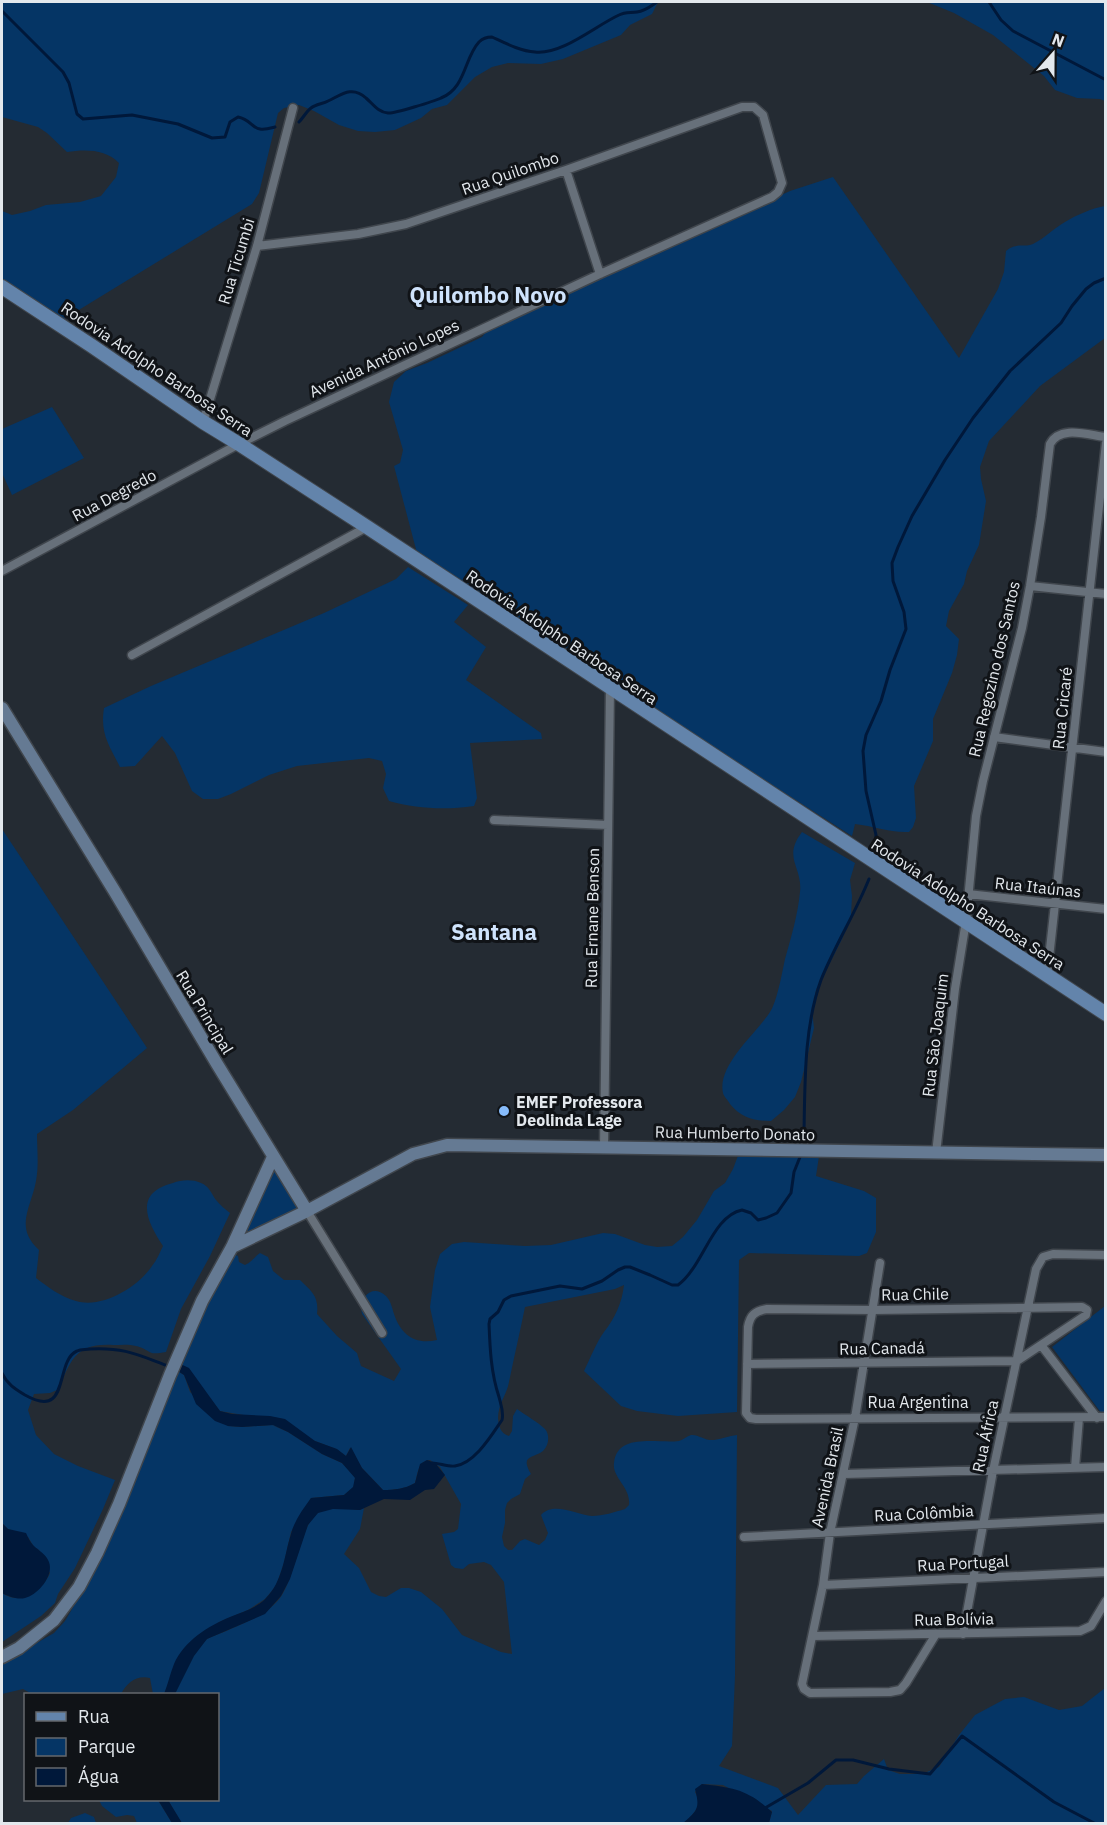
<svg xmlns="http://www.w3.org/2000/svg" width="1107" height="1825" font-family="'IBM Plex Sans',sans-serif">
<rect width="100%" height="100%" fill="#242b33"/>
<path fill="#053565" d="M2 2H658L652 14 630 25 621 35 563 59 541 64 508 63 492 67 475 77 447 105 432 109 421 118 395 130 375 132 358 131 339 125 314 111 299 105 284 108 278 113 259 193 252 204 64 319 2 280V211L12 215 30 211 46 205 80 202 101 196 116 177 119 163C106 149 85 149 67 152L47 133 38 127 2 117Z
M927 2H1105V101L1100 99 1077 98 1055 90 1044 76 993 35 954 13Z
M833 177 959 358 998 289 1004 272 1006 251C1017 242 1022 248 1033 244 1045 238 1054 228 1065 222 1076 215 1093 208 1105 206V338L1040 386 989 441 980 467 981 479 986 501 979 545 967 571 964 584 949 611 946 626 959 639 957 655 952 673 933 719V741L914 786 916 818 913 827 909 832C890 833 874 826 855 824L852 836 672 721 626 686 417 553 394 466 400 463 403 450 389 402 394 382 406 371 427 363 482 337 487 331 790 191Z
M52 407 84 458 12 495 2 473V429Z
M408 567 468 605 454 622 486 647 466 680 541 733 542 739 470 743 477 798 474 806C446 810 417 809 389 801L383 788 386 774 382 761 369 758 297 766 269 775 231 794 218 799H203L192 791 175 753 162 736 135 766 120 767C109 745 100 734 104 708L151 686 324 613 396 579Z
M2 829 147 1048 73 1110 37 1134C37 1150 39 1165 36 1181 31 1208 14 1227 39 1250L36 1278C48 1287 61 1297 76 1301 102 1309 138 1287 152 1266 157 1260 160 1252 163 1246 147 1222 133 1193 173 1183 181 1180 192 1179 201 1183 209 1186 211 1193 216 1200 220 1205 225 1209 230 1213L210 1256 181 1309 166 1352C146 1356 152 1350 136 1346 129 1344 120 1345 113 1345 74 1343 72 1361 57 1390L50 1393 34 1394 28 1410 36 1435 54 1454 78 1466 115 1480 103 1509 75 1568 58 1594 55 1603 41 1616 2 1642V1593C5 1595 11 1598 16 1598 30 1599 45 1585 50 1573L39 1550 34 1547 28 1537 8 1529 2 1523Z
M802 832 855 863 850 880 852 896 851 915 842 939 816 990 812 1011 814 1028 801 1082 795 1097 784 1110 771 1121C755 1121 741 1118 730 1104 728 1100 724 1097 723 1093 717 1065 756 1034 770 1012 777 1002 782 973 785 959 791 938 798 914 800 892 803 867 782 858 802 832Z
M739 1153 819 1156 816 1176 864 1191 876 1198V1232L867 1253 859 1256 749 1253 739 1260 737 1412 678 1416 637 1411 621 1406 584 1371C590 1359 596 1343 604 1332 615 1318 622 1303 624 1285L615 1289 525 1307C520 1332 514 1357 509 1382 507 1394 498 1404 498 1418 499 1427 500 1433 509 1436L512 1431 513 1416 517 1409C525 1415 538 1422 545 1429 550 1435 549 1445 543 1451 532 1459 520 1455 531 1474L525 1479 520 1494 511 1499 507 1503 505 1510V1523L502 1537 504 1546 508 1550H512L520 1541 525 1539 539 1545 545 1540 548 1533 541 1515C554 1501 576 1515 592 1516 603 1516 615 1512 625 1509L629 1505C631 1487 612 1478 614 1463 617 1432 659 1444 679 1441 683 1440 687 1436 691 1435 698 1434 705 1441 714 1440 721 1439 729 1436 737 1435L735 1676 732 1746 719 1766 778 1788 798 1815 826 1785 857 1784 864 1776 884 1759 888 1770 900 1774H922L939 1767 959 1735 975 1715 1005 1699 1024 1697 1059 1710 1082 1706 1105 1688V1823H769L772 1811 723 1785 702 1784 695 1792C703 1806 694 1814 683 1824H182L168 1800H218V1694H175C181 1679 194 1649 207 1639 212 1636 219 1634 224 1632 244 1623 270 1614 282 1595 295 1575 300 1524 319 1512 329 1506 348 1509 360 1510L364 1508 360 1529 344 1554 359 1568 371 1592 379 1596 386 1597 401 1588H409L421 1592 442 1609 462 1635 501 1652 512 1654 504 1582 491 1565 484 1562 469 1564 463 1569 455 1568 451 1565 442 1534 454 1532 458 1529 461 1504 440 1467 430 1460C418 1461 418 1473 415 1483 405 1489 395 1490 383 1490L362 1468 350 1448 346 1456 336 1449 249 1416 220 1411 209 1397 172 1360 232 1253 238 1256 239 1262 245 1265C252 1262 254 1257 260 1253L268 1257 273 1271 284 1280H300C312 1292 319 1296 317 1314L337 1336 357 1353 361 1366 394 1381 401 1369 362 1314C358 1298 372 1283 386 1296 391 1301 392 1308 394 1314 401 1335 415 1345 437 1340L430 1307 435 1270 440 1254 452 1244 464 1242 525 1246 551 1245 603 1233 615 1234 645 1245 657 1247 672 1246 683 1237 697 1220 714 1191 725 1183 733 1169Z
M274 1170 299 1211 245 1235Z
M1105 1306V1412L1102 1414 1052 1347Z
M170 1366 184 1375 190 1392 228 1426 242 1427 272 1425 288 1432 322 1454 342 1463 355 1477 354 1487 344 1495 311 1498 291 1532 284 1563 276 1586 265 1599 248 1610 219 1622 168 1684 164 1694H153L150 1678C136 1675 127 1683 121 1694H32L23 1689 2 1694V1663L54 1633 65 1621 82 1592Z
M99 1800H158L172 1823H137L134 1816 127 1815 116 1817 102 1806Z
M85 1813 94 1817 96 1823H68L71 1818Z"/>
<path fill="#00183a" d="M172 1360 189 1368 220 1411 232 1414 270 1416 285 1419 315 1441 337 1449 346 1456 351 1447 362 1468 383 1490C395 1490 404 1489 415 1483L420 1464 427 1460 435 1463 445 1475 434 1489 425 1490 410 1500 384 1499 360 1510 333 1509 318 1513 308 1525 290 1579 281 1596 265 1614 207 1639 194 1656 175 1694H164C168 1684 170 1674 174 1664 184 1641 208 1626 230 1617 242 1612 257 1608 266 1598 283 1581 284 1556 291 1534 294 1521 303 1509 311 1498L344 1495 353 1487 355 1478 342 1463 322 1454 288 1432 273 1425 242 1427 228 1426 215 1421 196 1404 184 1375 170 1366Z
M2 1523 8 1529 26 1533C28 1537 30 1542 33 1545 39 1551 46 1554 49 1562 54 1576 38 1595 25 1598 17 1600 8 1596 2 1593Z
M702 1784C734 1788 747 1789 772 1812L769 1823H683C698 1810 700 1808 695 1789Z
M158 1800H168L182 1823H172Z"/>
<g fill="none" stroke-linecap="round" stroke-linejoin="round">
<path stroke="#00183a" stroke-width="3" d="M989 2 1001 20 1013 31 1106 80
M2 11 63 72 69 83 77 114 83 119 132 115 178 124 212 138 225 137 230 122 238 117C250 119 252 128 260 129 265 130 271 128 275 127
M299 122C303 118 306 112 311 108 316 104 323 104 328 101 341 95 352 85 366 98 373 104 378 112 388 113 393 114 435 101 441 98 466 88 464 58 479 42 483 38 487 37 492 37 505 43 520 51 535 52 562 55 595 26 619 15 625 12 630 13 637 12 645 11 651 6 657 2
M875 852 876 835 866 791 863 751 866 735 881 701 890 670 906 629 904 612 893 581 892 563 898 547 912 516 945 460 973 418 1010 371 1061 323 1072 306 1086 289 1094 283 1106 278
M804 1132C805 1082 804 1027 821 980 835 945 855 914 869 879
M2 1373C7 1384 15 1389 25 1395 71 1421 54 1361 77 1351 81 1349 86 1350 90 1349 126 1347 140 1356 171 1367
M432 1463C439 1463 448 1467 455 1466 475 1463 491 1436 502 1420 504 1412 501 1405 499 1397 491 1373 490 1349 489 1324L490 1319 498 1312 504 1300 511 1296 560 1286 582 1289 602 1281 618 1270 625 1267H630L650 1275 672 1285H678C703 1267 712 1216 742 1210L751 1213 758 1220 766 1218 777 1213 791 1193 794 1172 800 1157
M765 1808 808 1783 836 1760H853L889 1769 930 1774 962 1736 1054 1802 1096 1824"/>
<defs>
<path id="street" d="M566 170 600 274
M203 422 257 246 293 108
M2 571 239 444 285 421 600 274 772 197 778 192 782 183 763 115 754 107H742L566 170 406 224 358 234 257 246
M1030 586 1106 594
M132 655 367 527
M994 737 1106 752
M494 820 608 825
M968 894 1106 909
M1047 976 1106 443
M604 1148 610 688
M936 1153 955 989 966 921 976 816 983 781 1022 628 1030 586 1041 517 1050 444C1060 425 1088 435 1106 437
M307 1211 382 1333
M880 1263 855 1418 830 1533 823 1585 802 1684 804 1689 810 1693 890 1692 900 1690 906 1683 936 1634
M1041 1345 1097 1418
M747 1364 1017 1361 1086 1315 1087 1310 1082 1307 873 1310 767 1309C755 1311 750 1315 748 1327L746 1413 750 1418 756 1419 1106 1417
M1075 1468 1079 1418
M844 1474 1106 1467
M744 1537 1106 1518
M823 1585 1106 1572
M963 1634 993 1471 1036 1269 1043 1257 1053 1254 1106 1255
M813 1636 1080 1631 1091 1626 1106 1601"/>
<path id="secondary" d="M2 708 115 892 217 1064 307 1211
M232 1247 307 1211 413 1154 447 1145 1106 1155
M2 1657 19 1648 54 1620 79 1587 97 1553 119 1504 170 1375 202 1301 232 1247 273 1157"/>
<path id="primary" d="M2 287 92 346 203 422 239 444 367 527 1106 1014"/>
</defs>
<use href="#street" stroke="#40464d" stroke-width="11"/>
<use href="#secondary" stroke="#40464d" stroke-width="15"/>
<use href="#primary" stroke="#40464d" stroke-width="16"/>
<use href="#street" stroke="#67707a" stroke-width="8"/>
<use href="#secondary" stroke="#657a93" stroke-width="12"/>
<use href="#primary" stroke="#6384ab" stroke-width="14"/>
</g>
<circle fill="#86bbfb" stroke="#101317" stroke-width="2" cx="504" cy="1111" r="6"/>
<g text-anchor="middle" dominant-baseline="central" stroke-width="6" stroke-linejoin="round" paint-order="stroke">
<g font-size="16" fill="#e3e8ed" stroke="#101317">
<text transform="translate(510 173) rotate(-19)">Rua Quilombo</text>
<text transform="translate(236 261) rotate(-73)">Rua Ticumbi</text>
<text transform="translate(384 358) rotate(-25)">Avenida Antônio Lopes</text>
<text transform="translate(157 369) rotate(34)">Rodovia Adolpho Barbosa Serra</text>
<text transform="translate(114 495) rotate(-28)">Rua Degredo</text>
<text transform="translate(562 637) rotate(34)">Rodovia Adolpho Barbosa Serra</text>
<text transform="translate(994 669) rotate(-77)">Rua Regozino dos Santos</text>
<text transform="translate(1062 708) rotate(-84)">Rua Cricaré</text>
<text transform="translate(1038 887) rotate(6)">Rua Itaúnas</text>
<text transform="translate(968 904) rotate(33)">Rodovia Adolpho Barbosa Serra</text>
<text transform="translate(592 918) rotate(-89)">Rua Ernane Benson</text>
<text transform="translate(205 1012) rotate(59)">Rua Principal</text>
<text transform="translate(935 1035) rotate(-83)">Rua São Joaquim</text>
<text transform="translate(735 1133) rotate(1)">Rua Humberto Donato</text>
<text transform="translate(915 1294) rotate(-1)">Rua Chile</text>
<text transform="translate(882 1348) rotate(-1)">Rua Canadá</text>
<text x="918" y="1402">Rua Argentina</text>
<text transform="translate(985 1436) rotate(-78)">Rua África</text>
<text transform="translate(827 1477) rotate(-78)">Avenida Brasil</text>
<text transform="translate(924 1513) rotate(-3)">Rua Colômbia</text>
<text transform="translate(963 1563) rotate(-3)">Rua Portugal</text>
<text transform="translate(954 1619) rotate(-1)">Rua Bolívia</text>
</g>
<g font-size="16" font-weight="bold" fill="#e3e8ed" stroke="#101317" text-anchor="start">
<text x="516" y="1102">EMEF Professora<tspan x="516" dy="18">Deolinda Lage</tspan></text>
</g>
<g font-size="22" font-weight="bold" fill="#cfe3fc" stroke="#101317">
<text x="488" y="294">Quilombo Novo</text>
<text x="494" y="931">Santana</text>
</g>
</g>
<rect width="1107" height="1825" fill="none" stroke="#e3e8ed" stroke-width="6"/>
<rect x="24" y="1693" width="195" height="108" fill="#101317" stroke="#64686d" stroke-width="1.5"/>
<rect x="36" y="1712" width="30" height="9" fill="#6384ab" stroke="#64686d" stroke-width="1.5"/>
<text x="78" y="1723" font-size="18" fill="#e3e8ed">Rua</text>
<rect x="36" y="1738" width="30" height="18" fill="#053565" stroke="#64686d" stroke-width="1.5"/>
<text x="78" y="1753" font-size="18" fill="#e3e8ed">Parque</text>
<rect x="36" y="1768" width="30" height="18" fill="#00183a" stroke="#64686d" stroke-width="1.5"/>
<text x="78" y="1783" font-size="18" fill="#e3e8ed">Água</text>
<g transform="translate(1053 54) rotate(21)" stroke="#101317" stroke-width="4.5" paint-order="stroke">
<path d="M0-4.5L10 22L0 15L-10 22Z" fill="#e3e8ed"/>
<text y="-9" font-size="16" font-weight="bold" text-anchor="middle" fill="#e3e8ed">N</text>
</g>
</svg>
